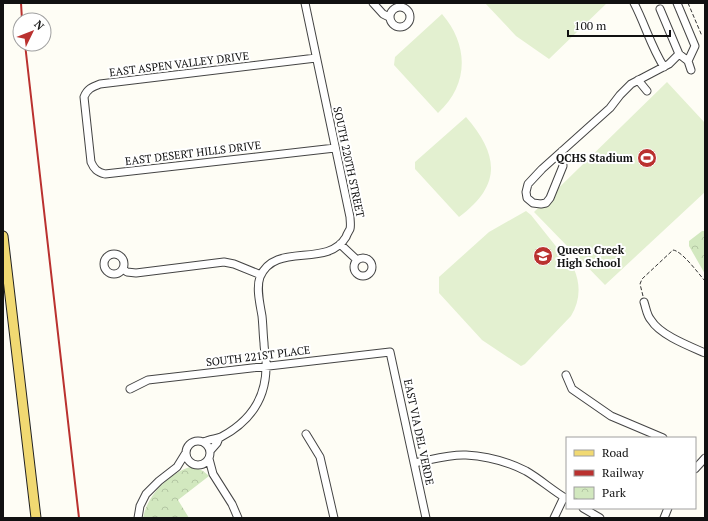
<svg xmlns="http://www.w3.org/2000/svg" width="708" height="521" font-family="'PT Serif',serif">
<defs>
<pattern id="park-crowns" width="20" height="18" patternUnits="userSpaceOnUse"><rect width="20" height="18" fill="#d2e8bf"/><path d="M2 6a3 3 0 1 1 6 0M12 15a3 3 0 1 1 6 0" fill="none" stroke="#b3c6a3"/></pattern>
</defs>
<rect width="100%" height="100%" fill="#fefdf5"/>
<path fill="url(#park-crowns)" d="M702 231H705V274L689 246V241Z
M190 467C198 468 203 470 209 476L178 500 189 518H143C147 496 168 474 190 467Z"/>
<path fill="#e3f0d0" d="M485 3H607L549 59 516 36Z
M442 14C469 45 469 85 438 113L394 65 395 57Z
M667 82 705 123V192L605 285 534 212Z
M466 117C499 155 502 185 459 217L415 169V162Z
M526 211 531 215 574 269C581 285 580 301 571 316L525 364 521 366 482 340 439 293V277L489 232Z"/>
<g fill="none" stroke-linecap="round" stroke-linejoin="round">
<defs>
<path id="minor" d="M373 3 383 14 389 17
M634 3C645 24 651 47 664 67
M677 3 695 46 688 61
M390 17a10 10 0 1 1 20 0a10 10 0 1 1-20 0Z
M660 9 679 54
M316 58 100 84C92 87 87 89 84 97L91 162C94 169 97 172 105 174L335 148
M638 80 647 91
M562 151 563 166 550 198 546 203 541 204 533 203 527 198 526 192 528 184 542 169 610 108 620 95 631 84 669 64 679 54 688 61 691 70
M340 244 357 260
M104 264a10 10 0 1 1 20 0a10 10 0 1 1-20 0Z
M354 267a9 9 0 1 1 18 0a9 9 0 1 1-18 0Z
M123 269 127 272 136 273 224 262 234 264 261 275
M644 302C646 308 647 316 651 320 660 335 689 346 705 353
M566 375 572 389 611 416 663 438
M130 389 148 380 390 352 426 518
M306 434 320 457 334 518
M186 453a12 12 0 1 1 24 0a12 12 0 1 1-24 0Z
M204 442C209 439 216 439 221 437 249 422 266 399 266 367 267 359 264 351 264 343 263 334 263 325 262 316 260 304 256 288 260 277 275 241 327 269 346 237 347 234 349 231 350 229 351 225 350 220 350 217L305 3
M210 451 217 443 219 438
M209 459 213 474 232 504 238 518
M414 463C431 460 449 454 466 455 486 456 508 462 526 471 540 479 553 491 567 499
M695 469 705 458
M583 508 600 518
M138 518 140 506 146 494 159 481 177 467 185 454
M554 518 564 497
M664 518 668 508"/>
<path id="major" d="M3 236 36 518"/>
</defs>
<use href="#minor" stroke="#444" stroke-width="9"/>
<use href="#major" stroke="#222" stroke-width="11"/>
<path stroke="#333" stroke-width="1" stroke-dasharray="4 2" stroke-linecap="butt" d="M688 3 702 36
M643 296 640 284 642 279 673 250C682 251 698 273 705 281"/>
<use href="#minor" stroke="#fff" stroke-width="7"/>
<use href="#major" stroke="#f1d972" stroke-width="9"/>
<path stroke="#ba312f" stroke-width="2" d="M21 3 22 20
M25 44 79 518"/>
</g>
<defs>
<symbol id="stadium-disc" viewBox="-11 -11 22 22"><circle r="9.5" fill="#ba312f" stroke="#fff"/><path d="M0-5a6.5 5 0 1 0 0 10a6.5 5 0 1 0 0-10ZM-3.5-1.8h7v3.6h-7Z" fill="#fff"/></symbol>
<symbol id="school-disc" viewBox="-11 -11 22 22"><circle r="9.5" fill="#ba312f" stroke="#fff"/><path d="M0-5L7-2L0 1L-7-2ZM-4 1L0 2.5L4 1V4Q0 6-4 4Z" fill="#fff"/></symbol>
</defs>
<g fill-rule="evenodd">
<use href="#stadium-disc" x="636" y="147" width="22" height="22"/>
<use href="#school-disc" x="532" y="245" width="22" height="22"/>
</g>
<g text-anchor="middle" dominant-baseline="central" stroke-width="4" stroke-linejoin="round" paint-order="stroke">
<g font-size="11" fill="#111" stroke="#fff">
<text transform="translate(179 64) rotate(-7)">EAST ASPEN VALLEY DRIVE</text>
<text transform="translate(193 153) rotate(-7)">EAST DESERT HILLS DRIVE</text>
<text transform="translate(349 162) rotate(78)">SOUTH 220TH STREET</text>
<text transform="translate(258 356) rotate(-7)">SOUTH 221ST PLACE</text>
<text transform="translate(419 432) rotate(78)">EAST VIA DEL VERDE</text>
</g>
<g font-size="11" font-weight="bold" fill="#111" stroke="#fff" text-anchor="end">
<text x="633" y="158">QCHS Stadium</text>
<text x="557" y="250" text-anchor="start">Queen Creek<tspan x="557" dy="13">High School</tspan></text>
</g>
</g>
<rect width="708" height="521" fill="none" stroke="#111111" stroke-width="8"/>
<rect x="566" y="437" width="130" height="72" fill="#ffffff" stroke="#a0a0a0"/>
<rect x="574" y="450" width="20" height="6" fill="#f1d972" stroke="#a0a0a0"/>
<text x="602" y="457" font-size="12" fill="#111111">Road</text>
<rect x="574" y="470" width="20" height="6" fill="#ba312f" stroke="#a0a0a0"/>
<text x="602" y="477" font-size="12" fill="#111111">Railway</text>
<rect x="574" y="487" width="20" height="12" fill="url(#park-crowns)" stroke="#a0a0a0"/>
<text x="602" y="497" font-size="12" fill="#111111">Park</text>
<g transform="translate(32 32) rotate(47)"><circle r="19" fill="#ffffff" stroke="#a0a0a0"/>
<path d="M0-3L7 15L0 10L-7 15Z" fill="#ba312f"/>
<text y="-6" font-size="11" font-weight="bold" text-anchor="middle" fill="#111111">N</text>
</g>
<path d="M568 30v6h102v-6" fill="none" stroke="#111111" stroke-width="2"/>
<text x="574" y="30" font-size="12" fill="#111111" stroke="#ffffff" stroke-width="3" paint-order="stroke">100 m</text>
</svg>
